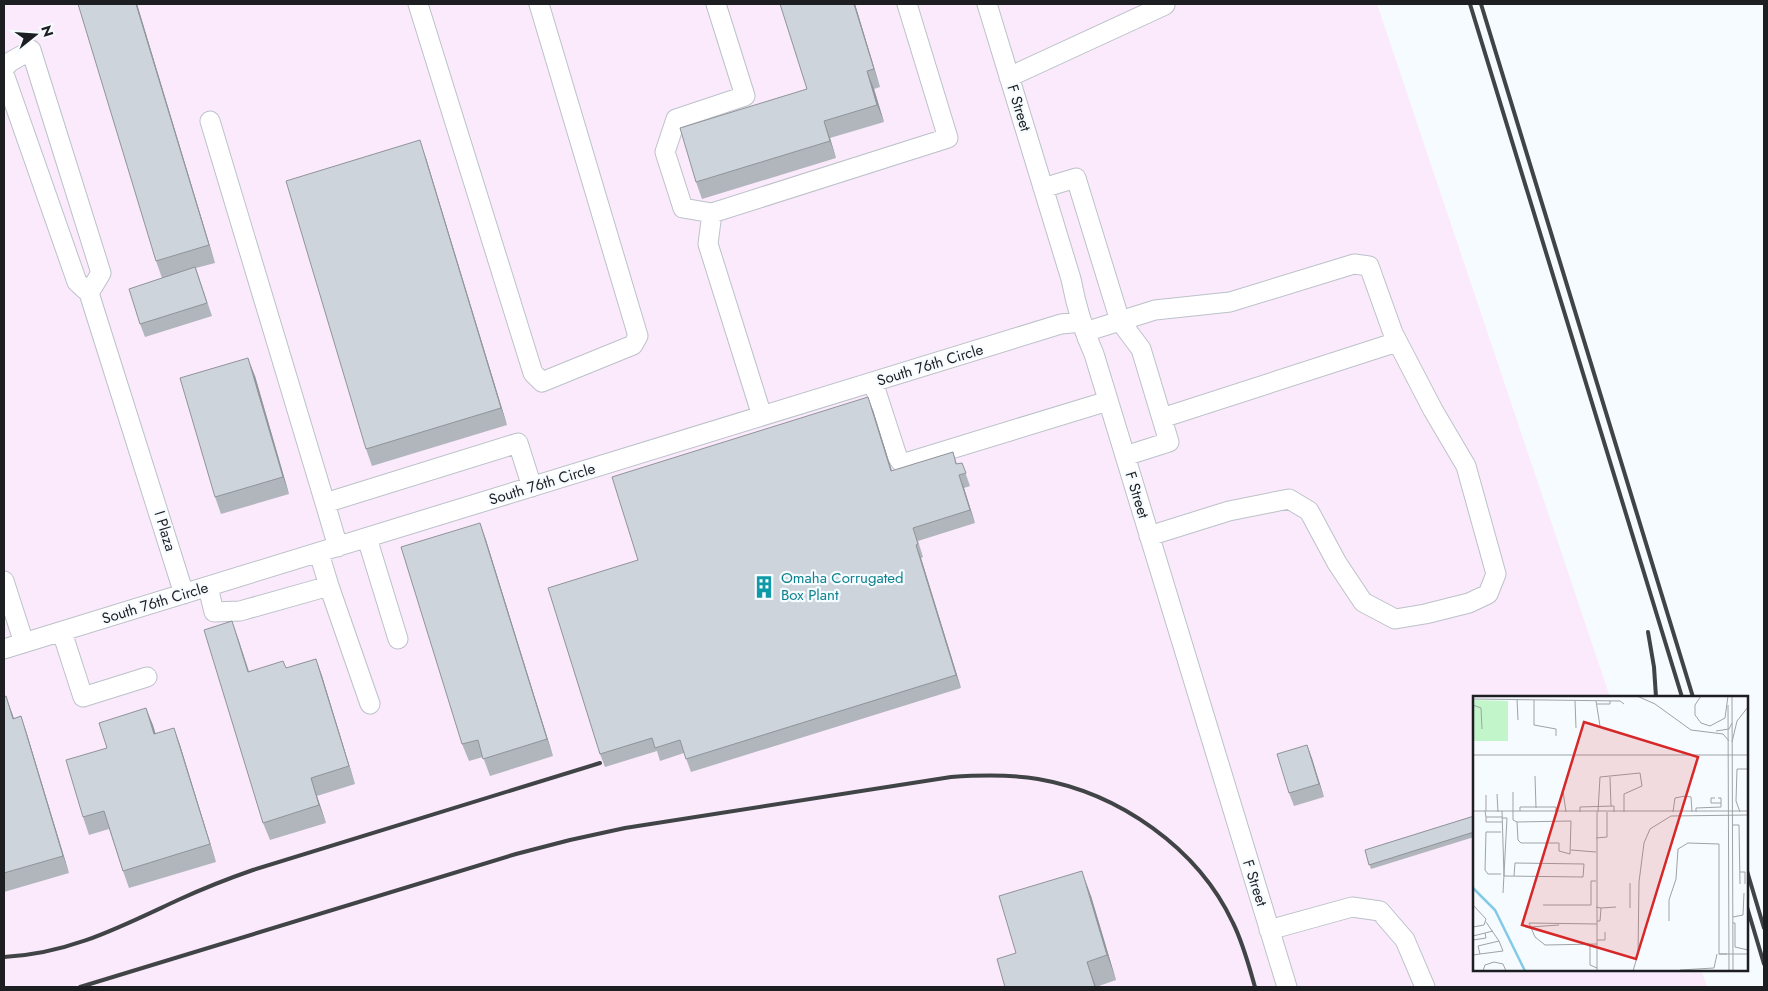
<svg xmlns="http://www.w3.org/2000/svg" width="1768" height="991" font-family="Jost,sans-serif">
<rect width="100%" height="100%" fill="#f6fbff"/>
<path fill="#fbeafb" d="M4 4H1377L1610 697H1474V970H1701L1707 986 4 987Z"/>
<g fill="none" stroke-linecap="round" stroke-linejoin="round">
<defs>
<path id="minor" d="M418 4 533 373 542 382 633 345 638 336 539 4
M716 4 745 96 676 119 665 152 683 208 712 213 948 138 907 4
M987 4 1071 279C1076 305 1083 330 1094 354L1287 987
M4 68 10 62 31 50 101 273 89 293 184 594
M4 74 77 282 89 293
M1009 77 1165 5
M210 121 325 503 518 443 532 487
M1043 188 1076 178 1120 321 1141 349 1169 442 1125 456
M712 213 708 244 762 416
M1085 332 1155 310 1230 302 1354 264 1369 266 1393 333 1433 410 1466 466 1496 574 1488 594 1469 603 1425 614 1395 619 1363 602 1337 563 1309 511 1289 499 1229 511 1149 536
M873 382 897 456 901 462 905 463 1108 401
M1162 418 1397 342
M325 503 338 547
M367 538 398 639
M4 581 24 643
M329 586 370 704
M208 587 214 612 240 611 329 586 319 553
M62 632 83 697 147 677
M4 649 1061 324 1082 322
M1269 930 1352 907 1380 911 1405 940 1425 987"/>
</defs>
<use href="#minor" stroke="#bbc2c9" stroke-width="21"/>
<use href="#minor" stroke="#fff" stroke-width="19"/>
<path stroke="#414447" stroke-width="4" d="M1470 4 1682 697
M1481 4 1693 697
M1648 632 1654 667 1656 697
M1747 871 1764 928
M1747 907 1764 964
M4 957C69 954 120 927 178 900 202 889 227 879 253 870L600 763
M80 987 516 854 570 840 625 828 951 777C980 775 1009 774 1038 779 1119 793 1198 848 1233 923 1243 943 1249 966 1255 987"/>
</g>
<path fill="#b0b6bc" d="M137 4 215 263 196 268 212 316 145 337 140 324 162 278 156 261Z
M855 4 880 87 874 89 884 122 830 138 836 158 702 199 696 182 807 89Z
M426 158 507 425 372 466 366 449Z
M255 376 289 494 221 514 215 497Z
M873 410 892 471 953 452 957 464 962 463 970 486 964 488 975 523 918 541 923 557 921 558 961 688 691 772 684 753 660 761 657 751 605 767 600 754 638 560Z
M480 523 486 540 553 756 490 776 483 757 469 761 462 744Z
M238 638 249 671 286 668 316 659 322 676 355 784 317 796 326 823 270 840 263 823Z
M4 697 12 713 14 718 21 716 27 734 69 873 4 892Z
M146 708 155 734 174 728 180 745 216 862 129 888 123 871 109 829 89 835 83 817Z
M1307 745 1324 797 1294 806 1289 793Z
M1474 816V837L1371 869 1365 850Z
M1091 896 1116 980 1096 987H1005L1016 953Z"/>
<path fill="#909499" d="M136 4H137L215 263 209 245Z
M854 4H855L880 87 874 69Z
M867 71 874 89 884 122 877 105Z
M824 121 830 138 836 158 830 141Z
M420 140 426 158 507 425 501 408Z
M248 358 255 376 289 494 283 477Z
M868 397 873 410 896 484 891 471Z
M959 475 964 488 975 523 970 510Z
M480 523 486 540 553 756 547 739Z
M916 545 921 558 961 688 956 675Z
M232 621 238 638 254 689 248 672Z
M316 659 322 676 355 784 349 766Z
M6 696 12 713 19 736 13 719Z
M146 708 153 725 161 751 154 734Z
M21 716 27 734 69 873 63 856Z
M174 728 180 745 216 862 210 844Z
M1307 745 1312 758 1324 797 1319 784Z
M311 778 326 823 319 805Z
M1082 871 1091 896 1116 980 1107 955Z
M1087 962 1096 987H1095Z"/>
<path fill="#cdd4db" stroke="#909499" d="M78 4H136L209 245 156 261Z
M780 4H854L874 69 867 71 877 105 824 121 830 141 696 182 680 128 807 89Z
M420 140 501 408 366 449 286 181Z
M195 267 207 303 140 324 129 289Z
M248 358 283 477 215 497 180 378Z
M868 397 891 471 953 452 956 464 962 463 966 473 959 475 970 510 913 528 918 544 916 545 956 675 686 759 680 740 655 748 652 738 600 754 548 588 638 560 612 477Z
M480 523 547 739 483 759 478 740 462 744 401 547Z
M232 621 248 672 283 661 286 668 316 659 349 766 311 778 319 805 263 823 204 630Z
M6 696 13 719 21 716 63 856 4 873V697Z
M146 708 154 734 174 728 210 844 123 871 104 811 83 817 66 760 107 748 99 723Z
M1307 745 1319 784 1289 793 1277 754Z
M1474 816V832L1369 865 1365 850Z
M1082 871 1107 955 1087 962 1095 987H1005L997 959 1016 953 999 896Z"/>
<defs>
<symbol id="building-bare" viewBox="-9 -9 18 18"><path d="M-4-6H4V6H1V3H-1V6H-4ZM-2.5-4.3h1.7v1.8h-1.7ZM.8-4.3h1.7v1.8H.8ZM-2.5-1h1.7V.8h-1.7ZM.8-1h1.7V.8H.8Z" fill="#0f9aa8" stroke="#f6fbff" stroke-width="2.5" paint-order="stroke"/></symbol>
</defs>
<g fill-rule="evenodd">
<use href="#building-bare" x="748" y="571" width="32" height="32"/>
</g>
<g text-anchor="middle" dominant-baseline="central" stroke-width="4.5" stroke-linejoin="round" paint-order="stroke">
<g font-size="15" fill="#1c1e21" stroke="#f6fbff">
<text transform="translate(1019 108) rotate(73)">F Street</text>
<text transform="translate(930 365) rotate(-17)">South 76th Circle</text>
<text transform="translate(542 484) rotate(-17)">South 76th Circle</text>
<text transform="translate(1137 495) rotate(73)">F Street</text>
<text transform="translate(165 531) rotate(73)">I Plaza</text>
<text transform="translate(155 603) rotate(-17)">South 76th Circle</text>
<text transform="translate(1255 883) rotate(72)">F Street</text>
</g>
<g font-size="15" fill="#0d838f" stroke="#f6fbff" text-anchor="start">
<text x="781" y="578">Omaha Corrugated<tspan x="781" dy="17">Box Plant</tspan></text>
</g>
</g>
<g transform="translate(1473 696)">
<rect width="275" height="275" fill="#f6fbff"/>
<path d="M0 4 35 5V45H0Z" fill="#c3f5ca"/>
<path fill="none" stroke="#83cae8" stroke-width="2.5" d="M0 192 22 214 52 275"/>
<path fill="none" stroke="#9fa3a6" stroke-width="1" d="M164 0 182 8 218 34 250 38 256 45M228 0 222 9V19L228 27 237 30 252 22 255 0M259 0 260 275M0 3 147 5 151 8M44 3 45 24M61 4V29L83 33V40M102 5 103 32M123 5 127 30M124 8H137V5M0 9 8 12 9 33M255 9 256 275M243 35 256 33 259 27M259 46 264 25 275 11M0 59H275M62 80 63 112M137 81 138 110M90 95 93 116M40 96V124L44 126 45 144 48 147H86V155L97 158 98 125 44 126M24 98 25 116M13 99V115M242 102H238V107H248M0 115H275M12 115 13 121H29M29 115 31 180 110 181 111 168 42 167 41 180M47 115V111H83V115M107 116V111L141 110V116M125 116 127 81 167 77 169 90 151 98V116M200 116 202 102 212 100 218 101 219 116M223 116V112L248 111V102H245M267 116 263 105 264 73H275M13 121V126H29M29 122H34L30 197M259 129H266L267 188M123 142 134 141V116M98 154 123 156M267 176H272V188M28 178H15L12 174 13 136H28M157 187V212M0 209 13 223 11 229 0 231M70 209H118V185H123M123 211 128 212 127 225H124M128 212 143 211M260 221 270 219 271 197M196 225V204L203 183 205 153 215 147 246 148V258M13 226 26 245M260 227H262V251L275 254M124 228 56 227 62 241 72 249 124 248M57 231 86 229M0 240 20 235M0 244 13 242 12 237M124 244H132V236M117 249V269L124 272M254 258H246H275M0 259 7 258 30 255 26 245 5 250 7 258M207 274 241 272 244 258M10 275 12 269 21 266 30 268 33 275M124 275V116M160 275 165 258 166 186 171 147 177 133 198 120 275 119"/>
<path fill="#d62828" fill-opacity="0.15" stroke="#d62828" stroke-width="2.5" d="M111 26 225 61 163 263 49 229Z"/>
<rect width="275" height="275" fill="none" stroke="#1c1e21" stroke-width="2.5"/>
</g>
<rect width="1768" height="991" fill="none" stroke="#1c1e21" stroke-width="10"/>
<g transform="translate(35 35) rotate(73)" stroke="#f6fbff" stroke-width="4" paint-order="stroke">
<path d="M0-4L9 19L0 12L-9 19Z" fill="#1c1e21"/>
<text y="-8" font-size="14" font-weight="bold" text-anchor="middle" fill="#1c1e21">N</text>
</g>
</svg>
